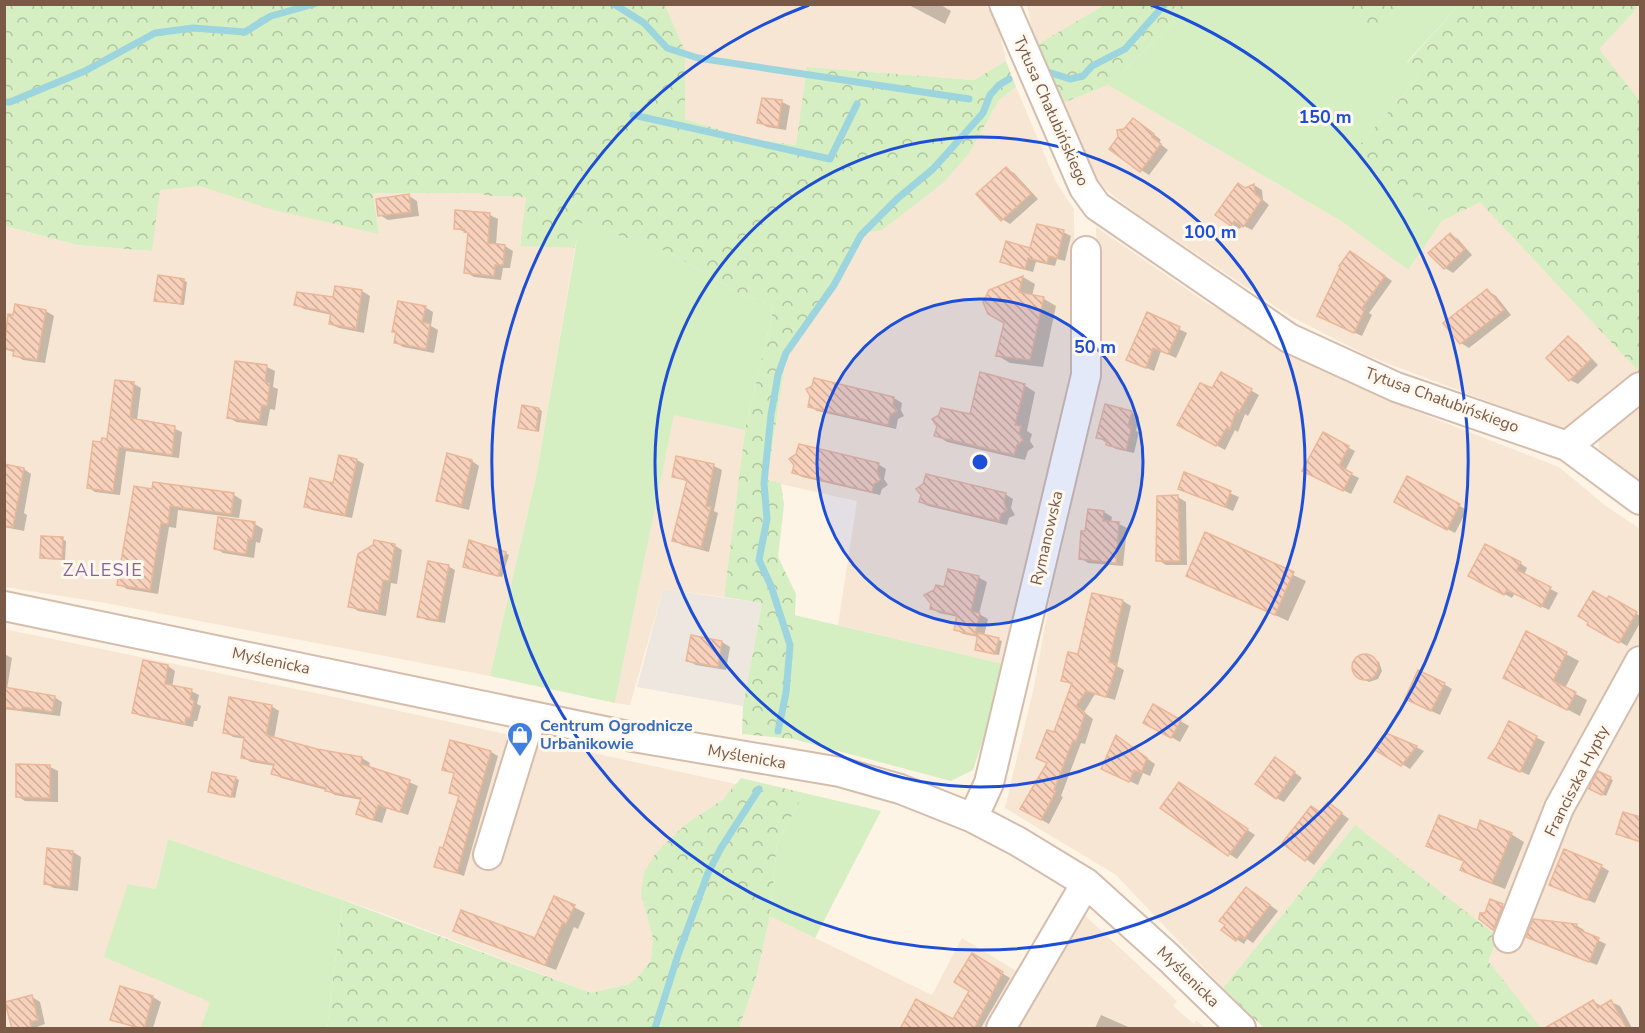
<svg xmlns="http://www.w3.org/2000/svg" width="1645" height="1033" font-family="'Nunito Sans',sans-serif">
<defs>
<pattern id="forest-crowns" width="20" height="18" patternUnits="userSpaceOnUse" patternTransform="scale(1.5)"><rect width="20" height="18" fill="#d5eec2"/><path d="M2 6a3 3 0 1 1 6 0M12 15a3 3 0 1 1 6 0" fill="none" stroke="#b2c49f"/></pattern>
<pattern id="building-back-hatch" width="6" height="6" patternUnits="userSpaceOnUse" patternTransform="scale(1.5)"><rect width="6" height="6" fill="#f7d1bb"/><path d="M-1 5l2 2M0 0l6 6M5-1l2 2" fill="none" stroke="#cdad9a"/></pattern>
</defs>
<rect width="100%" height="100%" fill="#fef4e6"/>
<path fill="#f7e6d3" d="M1027 4 1104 5 1035 46Z
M665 5H985L997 21 1006 61 974 80 807 67 797 145 750 139 685 119V51Z
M1640 5V101L1598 49Z
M1108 85 1341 221 1408 270 1442 221 1480 201 1640 373V378L1574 434 1368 356 1288 315 1140 216 1093 180 1060 104Z
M1016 87 1056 182 1074 209 1076 373 1008 665 838 625 857 501 767 481 786 358 808 321 868 232 970 152 999 100Z
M200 185 379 233 373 193H479L488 196 526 197 520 245 575 248 536 477 490 676 105 603 5 587 4 226 77 245 152 251 159 190Z
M1096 227 1207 303 1392 402 1559 467 1606 506 1640 529V642L1554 801 1568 810 1640 678V1028L1539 1027 1488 961 1355 825 1223 988 1116 875 1005 808 1033 691 1054 577 1098 378Z
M1640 400V482L1599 449 1598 437Z
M674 414 745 430 724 597 663 589 630 705 615 703Z
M4 629 330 696 736 784 722 800 686 824 670 839 641 894 653 938 651 960 638 977 629 984 591 993 384 914 168 839 156 889 128 884 210 1002 200 1028H5Z
M1079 910 1177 1001 1173 1006 1194 1024 1196 1020 1205 1028H1008Z
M770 916 932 995 962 938 1023 975 989 1028H739L755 982Z"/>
<path fill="#eee7e0" d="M663 589 762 603 743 706 637 687Z"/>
<path fill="#d5eec2" d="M1192 5H1342L1368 34 1400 5H1459L1407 62 1419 77 1357 148 1442 221 1408 270 1341 221 1108 85Z
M580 222 669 252 738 293 774 307 745 430 674 415 615 703 490 676 536 477Z
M794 615 1008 665 973 770 951 781 793 739 789 715Z
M804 793 881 811 815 938 770 916 777 843Z
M168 839 343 900 327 1028H200L210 1002 104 957 128 884 156 889Z"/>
<path fill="url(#forest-crowns)" d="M4 5H665L685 51V119L750 139 796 145 807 67 974 80 1006 61 1016 87 999 100 970 152 944 182 882 230 868 232 808 321 786 358 767 480 781 483 784 505 778 557 796 594 789 715 793 739 742 734 743 706 762 603 724 597 745 430 774 307 738 293 669 252 581 223 575 248 520 246 526 197 488 196 479 193H373L379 234 274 210 200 186 160 190 152 251 77 245 5 226Z
M1104 5H1192L1108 85 1060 104 1035 46Z
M1342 5H1400L1368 35Z
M1459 5H1640L1599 49 1640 101V373L1480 202 1442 221 1356 149 1419 77 1407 63Z
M741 778 804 793 777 843 770 916 755 982 739 1028H327L343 900 591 993 629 984 638 977 651 960 653 938 641 894 644 873 655 854 670 839 686 824 722 800Z
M1355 825 1498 937 1488 961 1541 1028H1264L1223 988Z"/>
<path fill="#0003" d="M907 4H939L951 11 945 24Z
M763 99 782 102 790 106 786 130 767 127 759 122Z
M1141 124 1161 140 1159 143 1168 150 1149 175 1141 170Z
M1006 169 1014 173 1038 199 1010 224 1002 219Z
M1254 185 1262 190 1263 200 1269 205 1252 230 1242 225 1240 229 1232 224 1245 189Z
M409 196 417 201 419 216 388 220 380 215Z
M457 212 490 215 498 219 496 245 505 246 513 251 510 268H503L501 280 474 277 466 272 470 234 456 228Z
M1063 232 1071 236 1065 261 1057 259 1055 266 1036 262 1033 272 1010 266 1002 261Z
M1450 235 1458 239 1472 255 1453 273 1445 268Z
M1359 257 1392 281 1369 313 1372 315 1362 336 1327 320Z
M1023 277 1035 284 1032 296 1044 299 1056 306 1043 367 1010 363 998 356 1006 323 990 291Z
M183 280 187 282 184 305 156 301Z
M336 288 362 291 370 296 364 333 339 328 330 324 332 315 304 309 296 304 334 299Z
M1488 291 1496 296 1511 315 1469 348 1461 343Z
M425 307 433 312 431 326 438 330 434 353 403 347 395 342 397 333 394 331Z
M46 311 54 316 45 363 23 360 15 355V353L4 348Z
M1148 314 1187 333 1176 358 1161 351 1154 371 1128 360Z
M1569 338 1577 343 1598 365 1578 384 1570 380Z
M267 367 275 371 273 387 278 389 275 410 270 409 267 426 236 422 228 417Z
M1222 374 1259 395 1248 416 1245 414 1238 432 1235 430 1225 450 1179 425 1212 390Z
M815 380 894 398 902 403 901 410 904 416 898 419 896 429 817 411 809 406Z
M134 384 141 388 137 420 161 423 182 432 179 458 126 451 120 495 95 492 88 487 103 444 108 441Z
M1024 385 1035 392 1027 431 1032 434 1030 441 1034 447 1028 451 1025 460 947 442 936 435 940 416H971Z
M539 409 542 411 539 432 520 427Z
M1131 412 1139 417 1136 431 1139 432 1134 453 1116 449 1098 437Z
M1323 434 1355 451 1345 471 1359 478 1351 494 1311 474Z
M448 455 472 461 479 466 469 510 446 504 438 500Z
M677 458 714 466 722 470 714 511 718 513 709 552 682 545 674 540 688 482 674 476Z
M357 460 364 464 352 518 312 510 305 506 335 485Z
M878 464 886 469 884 479 888 485 882 489 880 495 802 477 794 472Z
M4 466 24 469 31 474 24 513 27 515 24 531 4 527Z
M1185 474 1239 497 1233 511 1180 488Z
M1408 478 1467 510 1455 533 1396 502Z
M154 490 234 495 242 500 239 518 178 510 176 528 169 527 158 594 127 589 119 584Z
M1005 494 1013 499 1011 508 1015 515 1009 518 1007 525 928 506 920 502Z
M1178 497 1186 502 1187 565H1166L1158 560Z
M1089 510 1104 512 1112 517 1111 523 1119 524 1127 528 1123 566 1088 563 1081 558Z
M255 524 263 529 260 543 256 542 254 558 223 553 215 548Z
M1205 534 1306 581 1288 621 1187 575Z
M62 539 66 541 65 560 45 559 41 557Z
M394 545 402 550 397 584 391 583 386 616 358 611 350 606Z
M505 553 509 555 502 577 468 568Z
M1520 563 1527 568 1524 575 1558 593 1549 610 1515 593 1512 598 1478 580Z
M448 566 455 570 445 623 426 620 419 616Z
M978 577 987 582 979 614 988 619 984 636 1002 641 999 655 980 651 979 637 963 634 955 629 958 617 939 613 931 608 945 589Z
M1609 598 1640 616V623L1627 646 1589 624Z
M1123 601 1131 606 1117 666 1124 670 1115 700 1095 694 1084 712 1093 719 1085 744 1081 743 1061 796 1063 797 1049 824 1022 809 1049 763 1055 734 1072 685 1063 680 1079 656Z
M1527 633 1579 661 1565 688 1587 700 1580 716 1517 684Z
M722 642 730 647 726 670 696 665 688 661Z
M4 654 12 658 7 689 54 697 62 702 60 716 4 709Z
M1366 656 1379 662 1382 671 1378 679 1369 682 1356 676 1353 666 1357 658Z
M168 666 175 671 172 687 191 691 199 695 197 704 201 706 197 721H194L193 727 140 716 133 712Z
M1444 684 1452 689 1440 715 1414 703Z
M271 706 279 711 274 739 317 750 362 758 370 763 369 768 409 782 418 786 408 815 387 808 382 823 366 818 358 813 362 800 335 795 326 790 281 778 273 773 275 766 251 762 242 757 246 739 233 737 225 732Z
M1154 706 1189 726 1180 742 1145 722Z
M1509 723 1545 742 1529 775 1498 762 1497 748Z
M451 742 491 752 498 756 464 876 436 866 444 850 460 797 451 792 456 774 444 769Z
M1124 742 1155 764 1150 776 1143 773 1138 785 1111 773Z
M1416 747 1424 751 1410 769 1378 749Z
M1283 764 1302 778 1284 802 1276 798Z
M18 766 50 767 58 771V802L25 801 17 796Z
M1599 773 1613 780 1606 796 1591 788Z
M235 778 239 780 235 798 210 791Z
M1188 789 1255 835 1237 859 1229 854Z
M1329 804 1349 819 1314 865 1284 842 1321 814Z
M1477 832 1511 834 1524 842 1505 889 1474 877 1462 869 1465 862 1428 846Z
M73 852 81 857 78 891 54 888 46 884Z
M1601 866 1609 871 1595 903 1559 889Z
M1255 894 1278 911 1253 943 1247 939 1244 944 1236 939Z
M1491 901 1511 910 1502 934 1480 918 1486 915Z
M574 907 585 913 578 929 574 927 556 970 465 936 455 930 535 940Z
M1534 920 1576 925 1584 930 1583 933 1606 944 1597 965 1536 941Z
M972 955 1010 978 981 1028H901L954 1021 971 990Z
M121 988 153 997 161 1002 153 1028H135L112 1019Z
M32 997 40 1002 45 1024 37 1027 38 1028H13Z
M1593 1001 1601 1006 1611 1002 1620 1006 1632 1028H1563Z
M1101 1015 1126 1026 1130 1028H1095Z"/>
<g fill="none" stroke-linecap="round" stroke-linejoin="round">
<path stroke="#9dd5de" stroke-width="7" d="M614 4 644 23 667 48 698 58 969 99
M1048 72 1070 79 1083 76 1092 66 1125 49 1165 4
M4 102H10L85 71 155 33 193 28 245 32 271 16 314 4
M633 115 830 159 857 104
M778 731 786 693 790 645 771 586 759 560 767 519 764 483 771 415 778 375 786 353 834 285 861 235 898 198 933 169 983 113 990 95 999 85 1009 79
M655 1028 678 955 708 873 721 848 759 789"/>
</g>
<path fill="url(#building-back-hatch)" stroke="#ebb799" stroke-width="1.5" d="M762 98 782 100 778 127 757 123Z
M1133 118 1154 134 1152 137 1161 144 1140 172 1109 149 1118 137 1117 130 1124 129Z
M1006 167 1031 194 1001 221 976 194Z
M1238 183 1245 188 1254 184 1255 194 1262 199 1243 227 1234 221 1231 226 1215 215Z
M409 194 411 212 378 216 376 199Z
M455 210 490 213 488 243 505 245 503 265H495L494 276 464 273 468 233 464 232V229H454Z
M1037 224 1064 230 1057 258 1049 256 1047 263 1028 258 1025 269 1000 262 1006 241 1030 248 1029 251Z
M1450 233 1465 249 1444 269 1428 253Z
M1350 251 1385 276 1362 308 1365 309 1354 333 1317 316 1340 267 1339 266Z
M158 275 184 279 181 304 154 301Z
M1023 276 1019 292 1044 297 1030 360 996 356 1004 323 988 314 983 302 989 290Z
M335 286 362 290 356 329 329 324 331 313 294 305 297 292 333 297Z
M1487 289 1504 310 1460 344 1443 323Z
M398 301 426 306 422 322 430 324 426 349 394 343 396 332H392Z
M15 304 46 310 37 360 13 356 14 350 4 349 8 314 13 315Z
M1147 312 1180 327 1168 354 1153 348 1146 368 1126 360Z
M1568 336 1591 359 1569 381 1546 358Z
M235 361 267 365 265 382 270 383 267 406 262 405 259 422 227 418Z
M980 372 1025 384 1015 425 1021 426 1019 434 1023 440 1017 445 1014 455 934 436 937 426 932 419 939 415 941 408 970 414Z
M1221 372 1252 389 1239 412 1236 411 1230 429 1227 427 1216 446 1177 425 1200 383 1212 388Z
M814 378 894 397 893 404 897 411 890 415 888 425 808 407 810 396 806 389 812 386Z
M115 380 134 382 130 418 175 426 172 455 119 447 113 492 87 488 93 441 101 442 102 438 107 439Z
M1105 404 1132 411 1128 426H1132L1126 450 1106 445 1107 440 1096 438Z
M522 405 539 408 536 431 518 428Z
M1323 432 1349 446 1339 466 1352 473 1343 491 1302 471Z
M799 444 879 463 877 473 881 480 874 484 872 492 792 473 794 465 789 459 796 454Z
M447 453 472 460 461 506 436 501Z
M339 455 357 459 345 515 304 507 310 478 333 483Z
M676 456 714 464 706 506 711 507 701 548 672 541 687 480 672 477Z
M4 464 24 468 13 527 4 526Z
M1184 472 1231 491 1225 507 1178 489Z
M926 474 1006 493 1004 503 1007 510 1001 514 999 521 919 502 921 495 916 489 923 484Z
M1407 476 1460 504 1447 530 1394 502Z
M153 482 234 493 231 514 170 506 168 524 161 523 150 590 117 585 134 486 152 489Z
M1178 495 1180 561H1156L1157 496Z
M1088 509 1104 511 1103 521 1119 522 1116 563 1079 559 1081 531H1085Z
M218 517 255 522 252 539H248L246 554 214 549Z
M1205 532 1294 572 1275 615 1186 576Z
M41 536 63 537 62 559 40 558Z
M374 540 395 544 389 581 383 580 378 612 348 607 358 554 373 545Z
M469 540 506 552 498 576 463 567Z
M1485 544 1521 562 1517 570 1551 587 1541 607 1507 590 1504 595 1468 576Z
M428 561 449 565 438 620 417 617Z
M948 569 979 576 971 611 980 613 975 635 954 630 957 615 930 609 931 604 924 595 934 590 936 585 944 587Z
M1593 591 1607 599 1609 596 1637 612 1619 643 1587 625 1588 622 1578 616Z
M1092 593 1123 600 1109 662 1117 664 1106 697 1086 691 1076 706 1085 713 1076 741 1073 740 1054 790 1056 791 1041 820 1020 809 1047 763 1036 758 1047 730 1054 732 1072 683 1061 681 1068 652 1078 654Z
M1526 631 1567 652 1553 681 1576 692 1567 710 1503 678Z
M978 633 999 638 995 654 975 650Z
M691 635 722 641 718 667 686 661Z
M1352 667a13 13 0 1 1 26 0a13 13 0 1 1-26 0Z
M143 660 168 665 165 684 192 689 190 699 194 701 190 718 186 717 185 724 132 713Z
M1418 670 1445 683 1431 711 1405 699Z
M4 687 55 696 52 712 22 707V710L4 707Z
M229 697 272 705 266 735 317 749 362 757 361 764 410 780 400 812 378 805 373 820 356 814 361 798 325 791 326 788 271 774 274 764 241 758 244 737 223 733Z
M1153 704 1181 720 1171 738 1143 723Z
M1509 721 1537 736 1520 772 1488 758 1496 747Z
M1386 733 1417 746 1401 766 1375 750Z
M1116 735 1147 758 1141 773 1134 770 1129 782 1101 769Z
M450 740 491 751 457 873 434 867 440 847 443 848 459 796 449 793 454 773 442 770Z
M1275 757 1295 772 1276 799 1255 784Z
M16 764 50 765V798L16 797Z
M1598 771 1611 777 1602 795 1589 789Z
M212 772 236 777 231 797 208 792Z
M1179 782 1248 829 1228 856 1160 808Z
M1328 802 1342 813 1305 861 1282 843 1311 806 1320 812Z
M1623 812 1641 817V842L1616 834Z
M1439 815 1477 830 1480 820 1512 833 1492 883 1460 870 1464 861 1426 846Z
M47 848 73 851 70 887 44 884Z
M1564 849 1602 865 1587 900 1549 885Z
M1246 887 1270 905 1244 939 1239 936 1236 941 1221 930 1225 925 1219 921Z
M554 896 575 905 566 924 563 922 545 965 453 931 461 910 535 938Z
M1490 899 1503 904 1493 930 1479 919 1480 913H1485Z
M1533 919 1577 924 1575 928 1599 938 1589 962 1526 937Z
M972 953 1003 972 974 1029H900L916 999 953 1019 969 991 954 982Z
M120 986 153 996 144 1029 110 1020Z
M32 995 38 1020 30 1022 31 1029H12L5 1002Z
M1593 1000 1598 1008 1611 1000 1627 1029H1543Z"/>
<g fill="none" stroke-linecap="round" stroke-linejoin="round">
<defs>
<path id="minor" d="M1004 4 1084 188 1097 206 1289 338 1396 387 1567 446 1640 500
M1567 446 1640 387
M4 606 633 737 840 772 900 789 973 818 1017 841 1086 883 1168 957 1241 1028
M973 818 989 783 1086 375V251
M488 855 526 732 535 717
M1508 938 1559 808 1640 661
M1001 1028 1086 883"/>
</defs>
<use href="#minor" stroke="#d4bdad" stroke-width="32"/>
<use href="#minor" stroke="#fff" stroke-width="28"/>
</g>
<circle cx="980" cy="462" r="163" fill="#1d4ed8" fill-opacity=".12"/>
<g fill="none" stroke="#1d4ed8" stroke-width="3">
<circle cx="980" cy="462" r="163"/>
<circle cx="980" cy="462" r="325"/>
<path d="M1151 5A488 488 0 1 1 809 5"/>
</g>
<defs>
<symbol id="shop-pin" viewBox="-11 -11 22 30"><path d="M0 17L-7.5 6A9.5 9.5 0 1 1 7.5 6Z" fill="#3f7fe0" stroke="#fff8ee"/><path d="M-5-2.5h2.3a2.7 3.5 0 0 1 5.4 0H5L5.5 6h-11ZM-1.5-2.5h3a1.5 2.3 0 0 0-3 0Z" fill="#fff"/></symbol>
</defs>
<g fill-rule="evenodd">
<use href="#shop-pin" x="505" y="720" width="30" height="40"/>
</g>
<g text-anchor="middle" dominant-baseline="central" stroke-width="6" stroke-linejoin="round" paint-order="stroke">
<g font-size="16" fill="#7b5947" stroke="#fff8ee">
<text transform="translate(1051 111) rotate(66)">Tytusa Chałubińskiego</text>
<text transform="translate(1442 400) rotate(20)">Tytusa Chałubińskiego</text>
<text transform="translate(1047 538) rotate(-77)">Rymanowska</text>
<text transform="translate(271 661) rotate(12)">Myślenicka</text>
<text transform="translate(747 757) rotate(10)">Myślenicka</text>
<text transform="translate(1577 781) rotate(-63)">Franciszka Hypty</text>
<text transform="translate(1188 977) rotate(44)">Myślenicka</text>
</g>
<g font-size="16" font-weight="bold" fill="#366cbe" stroke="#fff8ee" text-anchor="start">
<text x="540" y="726">Centrum Ogrodnicze<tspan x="540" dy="18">Urbanikowie</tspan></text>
</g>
<g font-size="18" letter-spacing="1.5" fill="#89639f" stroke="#fff8ee">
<text x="103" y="570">ZALESIE</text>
</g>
</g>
<circle cx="980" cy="462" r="9" fill="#1d4ed8" stroke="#fff8ee" stroke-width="3"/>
<g font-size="18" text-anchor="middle" font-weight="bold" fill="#1d4ed8" stroke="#fff8ee" stroke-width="6" stroke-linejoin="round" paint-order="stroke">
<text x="1325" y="123">150 m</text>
<text x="1210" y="238">100 m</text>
<text x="1095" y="353">50 m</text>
</g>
<rect width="1645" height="1033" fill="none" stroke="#7b5947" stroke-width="12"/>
</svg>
